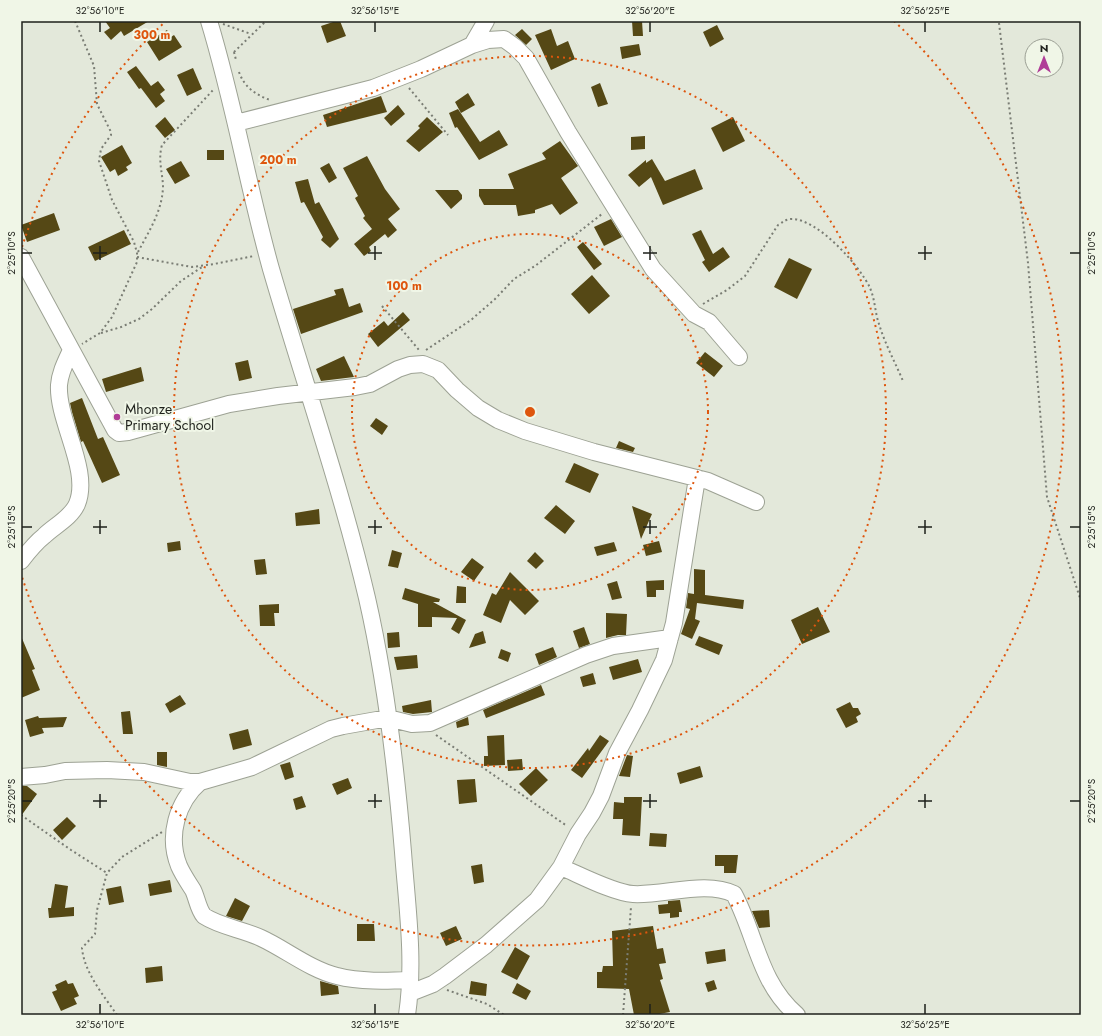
<svg xmlns="http://www.w3.org/2000/svg" width="1102" height="1036" font-family="Jost,sans-serif">
<rect width="100%" height="100%" fill="#e3e8da"/>
<path fill="#554815" d="M105 21H149L124 36 121 31 111 40 104 32 110 28Z
M336 21H340L346 36 327 43 321 26Z
M632 21H642L643 36H633Z
M717 25 724 39 710 47 703 32Z
M522 29 532 39 526 45 515 35Z
M551 29 557 46 568 41 575 59 551 70 535 35Z
M167 30 171 37 174 35 182 47 159 61 147 42Z
M639 44 641 55 622 59 620 47Z
M136 66 151 86 158 81 165 90 160 94 165 101 156 108 141 88 139 89 127 72Z
M193 68 202 89 187 96 177 75Z
M600 83 608 104 598 107 591 87Z
M468 93 475 105 461 113 455 102Z
M381 96 387 112 327 127 323 115Z
M398 105 405 114 391 126 384 118Z
M458 109 480 142 499 130 508 145 479 160 457 127 455 128 449 113Z
M165 117 175 130 165 138 155 126Z
M427 117 443 132 419 152 406 141 420 128 418 126Z
M733 117 745 141 723 152 711 128Z
M645 136V149L631 150V137Z
M560 141 578 166 561 178 578 203 560 215 552 204 535 210V213L518 216 516 205H484L479 196V189H514L508 174 546 159 542 153Z
M122 145 132 163 126 167 128 170 118 176 115 169 110 172 101 157Z
M207 150H224V160H207Z
M367 156 385 189 400 209 388 219 397 230 388 238 385 234 369 247 371 251 364 256 354 244 372 229 363 218 365 216 355 198 358 196 343 168Z
M652 159 665 181 695 169 703 189 663 205 651 177 639 187 628 175 646 160V163Z
M181 161 190 176 175 184 166 169Z
M329 163 337 178 329 183 320 168Z
M308 179 315 204 319 202 339 239 330 248 321 240 323 237 304 202 301 203 295 182Z
M435 190H458L462 195V199L451 209Z
M54 213 60 230 27 242 21 225Z
M611 219 622 237 604 246 594 227Z
M124 230 131 244 95 261 88 247Z
M701 230 713 254 723 247 730 257 709 272 702 262 705 260 692 234Z
M583 242 602 264 594 270 577 247Z
M789 258 812 269 797 299 774 287Z
M592 275 610 296 589 314 571 294Z
M343 288 349 307 360 303 363 312 301 334 293 309 336 295 334 290Z
M403 312 410 320 378 347 368 334 384 321 388 326Z
M705 352 723 366 714 377 696 363Z
M344 356 354 377 321 381 316 369Z
M248 360 252 378 239 381 235 363Z
M141 367 144 381 106 392 102 379Z
M82 398 98 439 103 437 120 475 102 483 83 441 81 442 72 412 70 403Z
M376 418 388 426 382 435 370 426Z
M619 441 635 448 633 452 616 448Z
M574 463 599 474 590 493 565 482Z
M556 505 575 521 565 534 544 518Z
M632 506 652 514 641 539Z
M319 509 320 524 296 526 295 513Z
M180 541 181 550 168 552 167 543Z
M659 541 662 552 646 556 643 545Z
M614 542 617 551 597 556 594 547Z
M392 550 402 553 398 568 388 566Z
M535 552 544 561 536 569 527 561Z
M472 558 484 567 474 581 461 572Z
M265 559 267 574 256 575 254 560Z
M694 569 705 570V595L744 600 743 609 697 603 695 619 700 621 692 639 681 634 690 609 686 608 688 593 694 594Z
M510 572 539 601 525 615 510 600 501 623 483 615 492 593 496 595Z
M664 580V590H656V597H647L646 581Z
M617 581 622 598 612 600 607 584Z
M457 586 466 587V603H456Z
M405 588 440 599 439 602H433L466 620 459 634 451 629 457 618 432 617V627H418V604L402 599Z
M279 604V613H274L275 626H260L259 605Z
M818 607 830 632 802 644 791 620Z
M606 613 627 614 626 635H618L606 638Z
M584 627 590 644 579 648 573 631Z
M483 631 486 643 469 648 475 634Z
M399 632 400 647 388 648 387 633Z
M21 636 35 669 32 670 40 690 21 698Z
M699 636 723 645 719 655 695 645Z
M553 647 557 657 539 665 535 654Z
M501 649 511 653 508 662 498 658Z
M417 655 418 668 397 670 394 657Z
M638 659 642 672 613 680 609 667Z
M593 673 596 684 583 687 580 677Z
M541 685 545 695 486 718 483 710Z
M180 695 186 704 170 713 165 704Z
M431 700 432 712 413 714 403 712 402 706Z
M850 702 853 708H858L861 714 856 717 858 722 846 728 836 709Z
M130 711 133 734H123L121 712Z
M38 716 39 718 67 717 63 727 42 728 44 733 30 737 25 720Z
M468 717 469 725 457 728 456 722Z
M248 729 252 745 233 750 229 734Z
M504 735 505 765 484 766V756H488L487 736Z
M600 735 609 741 582 778 571 770 588 748 589 751Z
M157 752H167V767L157 765Z
M627 755 633 756 630 777 619 776Z
M522 759 523 770 508 771 507 760Z
M290 762 294 777 285 780 280 765Z
M700 766 703 777 680 784 677 773Z
M536 768 548 780 531 796 519 784Z
M348 778 352 788 337 795 332 784Z
M475 779 477 802 459 804 457 780Z
M21 786H27L37 794 21 816Z
M302 796 306 807 296 810 293 799Z
M624 797H642L640 836 622 835 623 819H613L614 802 624 803Z
M67 817 76 826 62 840 53 830Z
M650 833 667 834 666 847 649 846Z
M715 855H738L736 873H724V866H715Z
M482 864 484 882 474 884 471 866Z
M170 880 172 892 150 896 148 884Z
M55 884 68 886 65 908 74 907V916L49 918 48 908H51Z
M121 886 124 902 109 905 106 889Z
M235 898 250 906 242 921 226 916Z
M680 900 682 912H679V917L670 918V913L659 914 658 905 668 904V901Z
M769 910 770 927 759 928 752 911Z
M357 924H374L375 941H357Z
M456 926 462 939 446 946 440 933Z
M653 926 657 949 663 948 666 963 659 964 663 979 660 980 670 1012 654 1015H634L629 989 597 988V972H602L603 966H613L612 931Z
M515 947 530 956 517 980 501 972Z
M725 949 726 961 707 964 705 952Z
M162 966 163 981 146 983 145 968Z
M66 980 68 984 73 983 79 996 74 998 77 1004 61 1011 52 992 57 990 55 985Z
M714 980 717 989 708 992 705 983Z
M320 981 338 986 339 994 321 996Z
M471 981 487 984 486 996 469 994Z
M517 983 531 991 526 1000 512 993Z"/>
<g fill="none" stroke-linecap="round" stroke-linejoin="round">
<defs>
<path id="minor" d="M209 21C234 103 248 187 271 269 303 379 341 487 367 598 386 681 396 767 403 852 407 906 415 961 407 1015
M472 45 486 21
M236 123 373 88 421 69 472 45 488 40 504 39 515 47 526 58 568 132 653 269 694 314 709 322 739 357
M21 257 115 430 119 433 128 432 229 404 278 396 355 387 370 384 398 369 410 365 423 364 438 370 457 390 478 408 498 420 525 431 594 452 708 481 756 502
M21 561C28 552 35 543 44 536 54 526 71 518 77 504 91 470 57 421 59 385 60 372 66 361 71 350
M21 777 45 775 65 771 107 770 144 772 190 782H200L252 767 331 729 343 726 388 718 412 724 430 723 586 655 613 646 670 638
M200 782C177 802 167 836 179 866 183 875 188 882 193 890 197 898 198 909 204 916 221 927 242 929 261 938 285 949 311 970 337 976 360 982 387 981 410 980
M561 867C580 875 614 893 633 894 663 896 706 880 734 894 756 935 759 983 797 1015
M410 993 433 984 445 976 486 945 537 900 561 867 578 834 592 813 601 796 617 753 640 710 664 660 674 623 697 478"/>
</defs>
<use href="#minor" stroke="#9da294" stroke-width="18"/>
<path stroke="#7a7d74" stroke-width="2" stroke-dasharray="2 3" stroke-linecap="butt" d="M75 21 94 66 97 104 111 132V135L101 149 99 161 112 200 134 242 137 253V262L112 317 100 333 82 344
M999 23 1028 263 1047 497 1081 601
M223 24 251 34
M234 52 236 60
M234 52 266 21
M239 72C244 87 256 95 270 100
M409 88 448 135
M138 252C149 231 163 210 163 185 162 171 158 159 162 145L214 89
M137 257 192 267 214 264 254 256
M703 304 727 290 745 276 778 225C783 222 786 219 792 219 818 219 860 266 870 288 875 299 875 313 879 324 885 344 895 362 903 381
M382 306 419 350
M101 333 121 327 139 319 152 309 181 281 202 267
M426 350 471 320 495 299 514 279 535 266 602 214
M436 735 567 826
M21 815 71 850 107 873
M447 990 487 1004 504 1015
M117 1015C104 996 84 972 82 948L95 934 97 910 107 873 122 857 162 832
M623 1015 631 907"/>
<use href="#minor" stroke="#fff" stroke-width="16"/>
</g>
<path fill="none" stroke="#1e201b" stroke-width="1.5" d="M100 22V32M375 22V32M650 22V32M925 22V32M100 246V260M375 246V260M650 246V260M925 246V260M22 253H32M93 253H107M368 253H382M643 253H657M918 253H932M1070 253H1080M100 520V534M375 520V534M650 520V534M925 520V534M22 527H32M93 527H107M368 527H382M643 527H657M918 527H932M1070 527H1080M100 794V808M375 794V808M650 794V808M925 794V808M22 801H32M93 801H107M368 801H382M643 801H657M918 801H932M1070 801H1080M100 1004V1014M375 1004V1014M650 1004V1014M925 1004V1014"/>
<g fill="none" stroke="#de560d" stroke-width="2" stroke-dasharray="2 4">
<circle cx="530" cy="412" r="178"/>
<circle cx="530" cy="412" r="356"/>
<path d="M22 247A534 534 0 0 1 166 21M894 21A534 534 0 1 1 22 577"/>
</g>
<circle fill="#b03d97" stroke="#f0f6e7" stroke-width="1.5" cx="117" cy="417" r="4"/>
<g text-anchor="middle" dominant-baseline="central" stroke-width="4" stroke-linejoin="round" paint-order="stroke">
<g font-size="14" fill="#1e201b" stroke="#f0f6e7" text-anchor="start">
<text x="125" y="409">Mhonze<tspan x="125" dy="16">Primary School</tspan></text>
</g>
</g>
<circle cx="530" cy="412" r="6" fill="#de560d" stroke="#f0f6e7" stroke-width="2"/>
<g font-size="12" text-anchor="middle" font-weight="bold" fill="#de560d" stroke="#f0f6e7" stroke-width="4" stroke-linejoin="round" paint-order="stroke">
<text x="152" y="39">300 m</text>
<text x="278" y="164">200 m</text>
<text x="404" y="290">100 m</text>
</g>
<rect width="1102" height="1036" fill="none" stroke="#f0f6e7" stroke-width="44"/>
<g transform="translate(1044 58)"><circle r="19" fill="#f0f6e7" stroke="#9ca095"/>
<path d="M0-3L7 15L0 10L-7 15Z" fill="#b03d97"/>
<text y="-6" font-size="11" font-weight="bold" text-anchor="middle" fill="#1e201b">N</text>
</g>
<rect x="22" y="22" width="1058" height="992" fill="none" stroke="#1e201b" stroke-width="1.5"/>
<g font-size="10" text-anchor="middle" fill="#1e201b">
<text x="100" y="14">32°56'10"E</text>
<text x="375" y="14">32°56'15"E</text>
<text x="650" y="14">32°56'20"E</text>
<text x="925" y="14">32°56'25"E</text>
<text transform="translate(11 253) rotate(-90)" y="4">2°25'10"S</text>
<text transform="translate(1091 253) rotate(-90)" y="4">2°25'10"S</text>
<text transform="translate(11 527) rotate(-90)" y="4">2°25'15"S</text>
<text transform="translate(1091 527) rotate(-90)" y="4">2°25'15"S</text>
<text transform="translate(11 801) rotate(-90)" y="4">2°25'20"S</text>
<text transform="translate(1091 801) rotate(-90)" y="4">2°25'20"S</text>
<text x="100" y="1028">32°56'10"E</text>
<text x="375" y="1028">32°56'15"E</text>
<text x="650" y="1028">32°56'20"E</text>
<text x="925" y="1028">32°56'25"E</text>
</g>
</svg>
